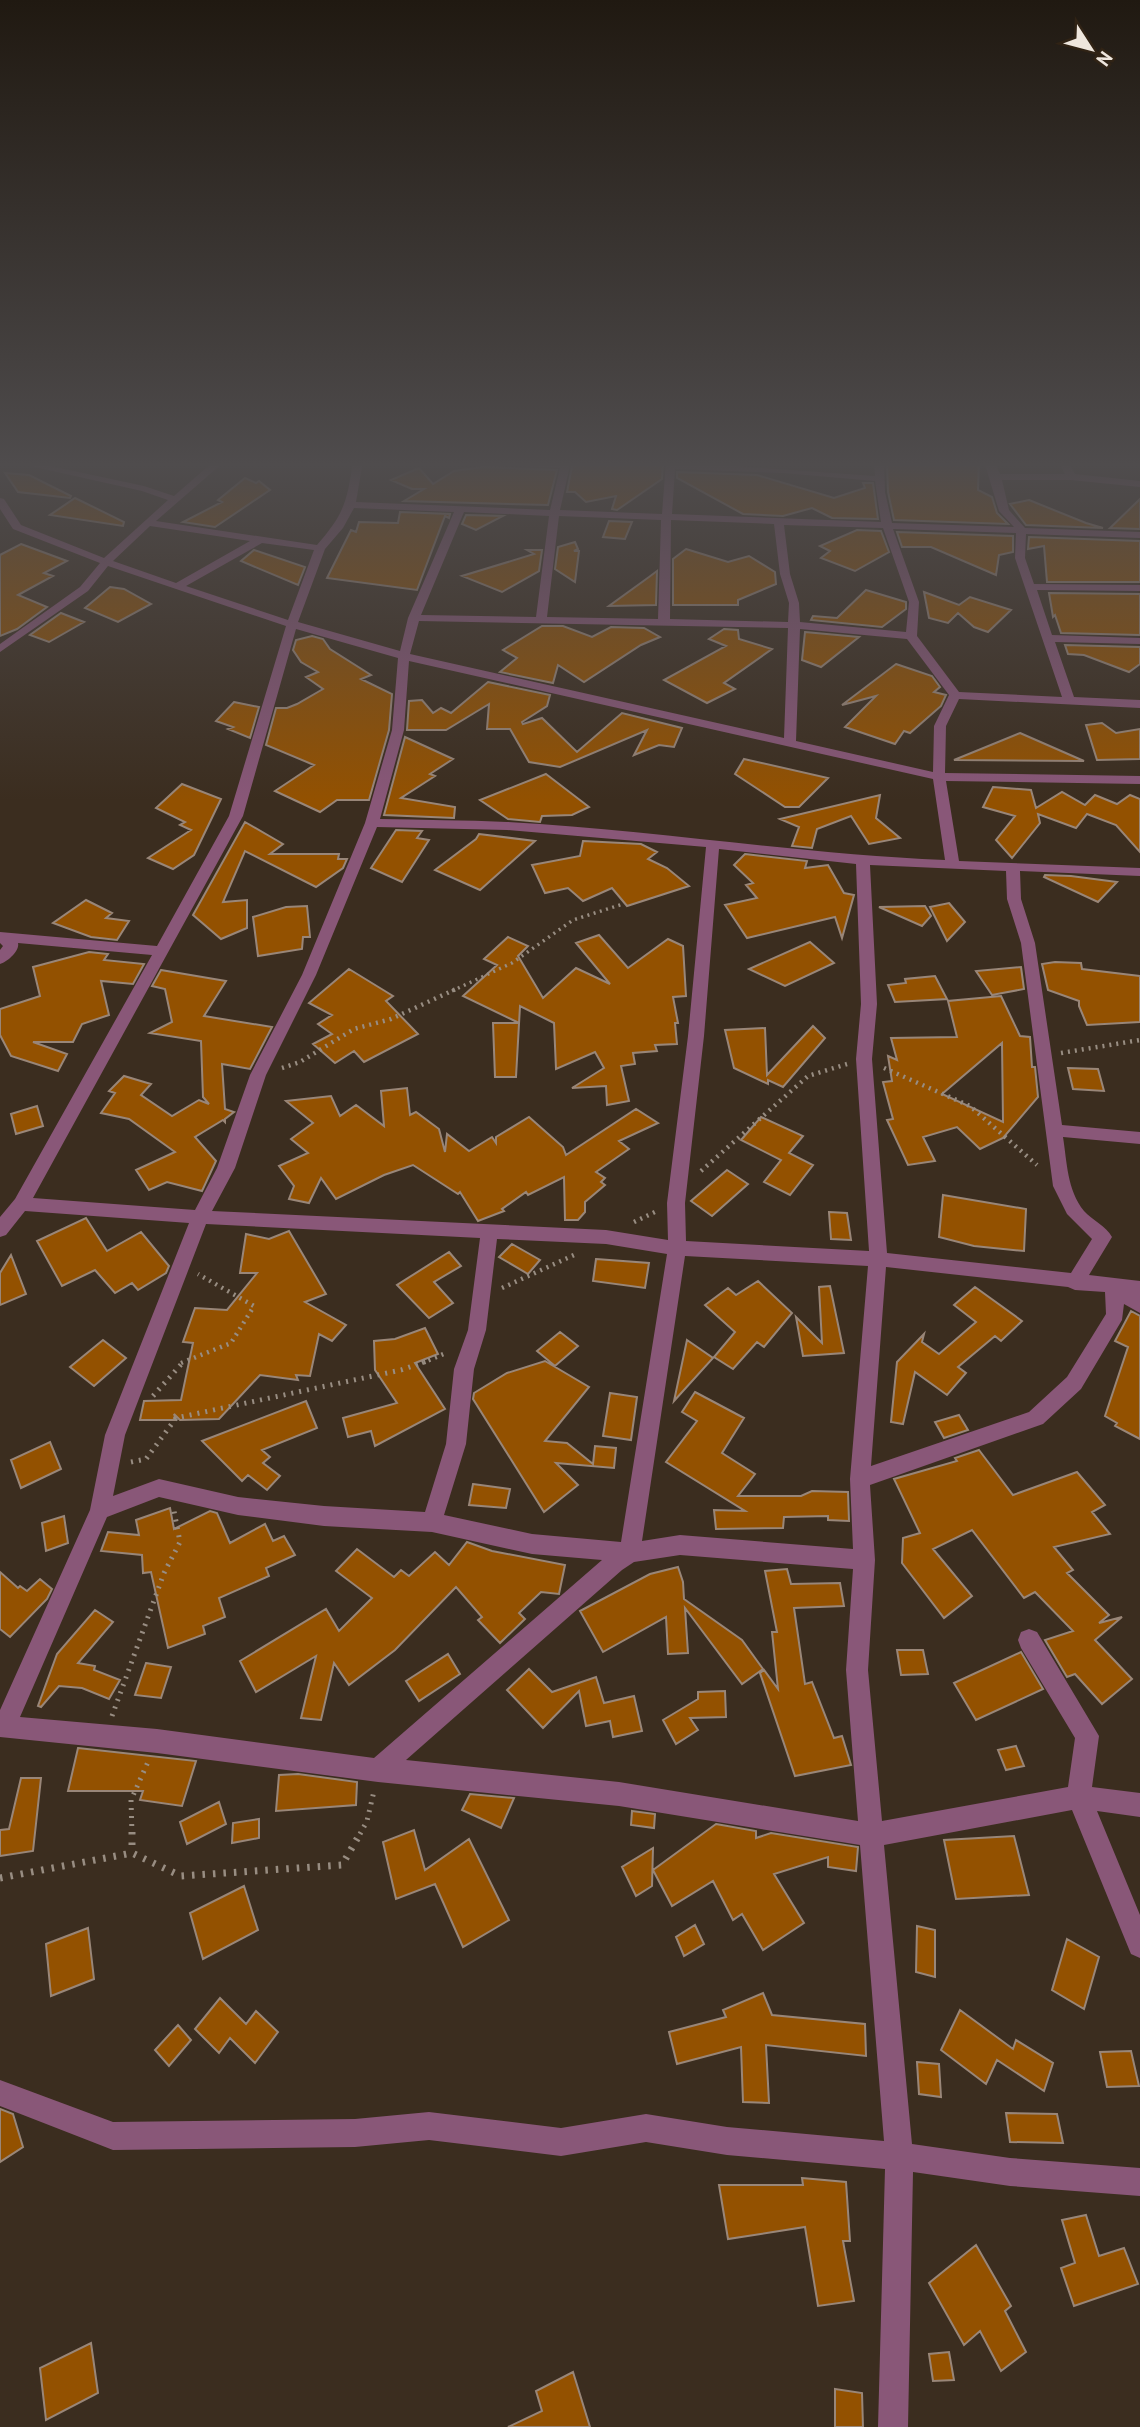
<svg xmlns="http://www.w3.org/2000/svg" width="1140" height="2427" font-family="'PT Sans',sans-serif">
<rect width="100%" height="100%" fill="#3b2d1f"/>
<path fill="#935100" stroke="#998678" stroke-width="2" fill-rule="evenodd" d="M573 461H663L662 479 617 510 612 509 616 496 586 502 575 492H567Z
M928 461H979L978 490 992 497 997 513 1008 524 894 520 888 492 887 465H937Z
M483 467 557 470 548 505 404 501 424 489H412L391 480 419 468 433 484 454 471Z
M677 472 757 475 834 498 865 488 863 483H873L878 519 832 518 812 508 783 516 743 514 677 478Z
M5 473 29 475 71 496 70 498 18 492Z
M245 478 256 483 259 481 270 490 215 527 183 522 222 502 218 500Z
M75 498 124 522 123 526 50 515Z
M1140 499V529L1110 528Z
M1029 500 1086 523 1103 528 1026 525 1010 504Z
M400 512 450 514 449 518 445 516 417 590 327 578 351 530 356 532 359 522 398 523Z
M466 515 503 516 476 530 462 524Z
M609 521 632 522 625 539 603 537Z
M857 530 881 531 889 552 855 571 821 558 830 551 820 546Z
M897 532 1013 536V552L999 555 996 575 931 547H902Z
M1029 537 1140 541V582H1047L1044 546 1028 549Z
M575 542 578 549 574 551H579L575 582 555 569 558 547Z
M21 544 67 561 44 573 53 576 18 595 47 607 17 629 0 636V555Z
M686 549 728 562 749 556 775 572 776 584 738 600V605H673V559Z
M254 550 305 567 298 585 241 561Z
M527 550H542L539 571 502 592 462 576 534 554Z
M657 571 656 605 609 606 649 577Z
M110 587 124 589 151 604 118 622 85 608Z
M866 590 906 602V609L882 627 811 620 813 616 837 618Z
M924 592 959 605 970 597 1011 610 988 632 974 627 958 613 948 623 929 618Z
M1049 593 1140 594V635L1061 633 1055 615 1053 617Z
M61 613 84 622 49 642 30 635Z
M542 626H563L592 637 611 627 644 628 660 637 641 645 584 682 558 665 553 683 500 672 517 658 503 650Z
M724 629 738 630 739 639 772 649 724 683 735 689 707 703 664 680 726 646 709 639Z
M805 632 859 637 821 667 802 660Z
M312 636 323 639 330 649 371 675 361 679 392 694 389 730 369 800H337L320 812 275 791 314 765 266 745 276 708H287L297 704 323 689 306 677 318 672 301 662 293 650 296 640Z
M1065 645 1140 647V664L1129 672 1084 655 1068 654Z
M896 664 932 676 940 687 934 692 946 695 941 706 910 733 904 731 895 744 845 727 876 696 842 705Z
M488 682 550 695 547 706 522 722 523 724 542 718 577 752 622 713 682 728 674 747 659 745 634 755 647 730 560 767 529 762 510 729H487L489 704 446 730H407L409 701 422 700 433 713 441 708 451 713Z
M234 702 259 707 250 738 228 729 233 727 216 721Z
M1102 723 1116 733 1140 729V759L1097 760 1086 725Z
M1020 733 1084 761 954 760Z
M405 737 453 759 430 774 435 776 401 798 455 807 454 818 384 815Z
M744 759 828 778 799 807H785L735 774Z
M546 774 589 807 572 815 542 816 540 822 508 819 480 800Z
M182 784 221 799 194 855 173 869 148 858 191 830 180 825 185 822 156 808Z
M993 787 1031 790 1036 808 1062 792 1085 805 1095 795 1117 804 1130 795 1140 799V852L1116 825 1087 814 1076 828 1038 814 1040 823 1012 858 996 840 1015 816 983 807Z
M880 795 876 818 900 838 869 844 851 816 817 829 812 848 792 846 799 827 780 819Z
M245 822 283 844 270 854H339L338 859H347L343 868 316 887 245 851 223 902 247 900V928L221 939 193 915Z
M396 830 422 831 417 838 429 840 402 882 371 868Z
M479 834 535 841 480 890 435 870 476 839Z
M583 841 641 844 657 852 648 859 667 868 689 886 627 906 612 888 583 901 568 888 545 893 532 865 580 856Z
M745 854 807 861 805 868 828 865 844 893 854 895 842 938 835 917 747 938 725 905 757 898 746 885 753 883 734 865Z
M1045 875 1071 876 1117 882 1098 902 1044 877Z
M86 900 112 913 106 918 129 921 117 940 91 937 53 923Z
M949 903 965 922 947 941 930 907Z
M307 906 310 937H303L302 949 258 956 253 917 286 907Z
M925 906 931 916 922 926 879 907Z
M599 935 628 968 668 939 683 946 686 996 673 997 678 1023H675L677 1044 655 1045 657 1051 633 1053 635 1064 621 1066 629 1101 607 1105 606 1086 572 1088 604 1068 595 1052 556 1069 554 1023 520 1006 516 1077H495L493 1023H519L463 996 497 965 484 959 508 937 528 946 518 956 543 998 576 968 610 984 576 943Z
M810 942 834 963 785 986 749 969Z
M89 952 108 954 104 960 144 964 133 984 101 981 109 1015 82 1024 73 1042H33L67 1054 58 1071 11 1056 0 1035V1009L40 996 33 967Z
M1055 962 1081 963 1082 969 1140 976V1022L1087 1025 1079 1006V1001L1048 990 1042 964Z
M1021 967 1024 989 992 995 976 971Z
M349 969 393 996 386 1001 418 1034 364 1062 354 1051 335 1063 313 1044 332 1034 318 1024 332 1015 309 1003Z
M161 970 226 981 204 1016 272 1027 250 1069 222 1064 225 1109 234 1112 225 1119V1122L223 1120 195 1137 216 1161 202 1191 167 1182 149 1190 136 1170 175 1152 129 1119 101 1113 115 1093 109 1091 124 1076 151 1084 141 1095 172 1116 199 1100 209 1104 203 1097 201 1041 150 1033 172 1022 165 989 152 986Z
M935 976 947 999 895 1002 888 985 906 983 905 979Z
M1001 996 1020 1036 1030 1037 1032 1067H1035L1038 1097 1003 1138 980 1149 957 1127 923 1137 935 1161 908 1165 887 1120 893 1119 883 1082 892 1081 888 1056 897 1060 891 1038 957 1037 948 1001ZM1002 1043 1003 1122 942 1094Z
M813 1026 825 1038 783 1087 768 1080V1084L734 1068 725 1030 765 1028 767 1075Z
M1068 1068 1098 1069 1104 1091 1073 1089Z
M407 1088 410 1115 416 1112 439 1129 445 1152 447 1134 469 1151 492 1137 496 1143V1137L529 1117 563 1147 566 1155 636 1109 658 1123 619 1141 629 1149 596 1172 605 1178 601 1182 605 1185 585 1202V1212L578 1220H565L564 1177 528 1195 526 1192 502 1209 504 1211 478 1221 460 1192 458 1194 413 1165 384 1175 336 1199 321 1178 309 1203 289 1199 294 1186 279 1166 308 1153 291 1139 313 1123 286 1101 331 1096 340 1116 356 1105 384 1126 381 1091Z
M37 1106 43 1126 16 1134 11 1114Z
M761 1117 803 1136 789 1153 813 1165 790 1195 764 1182 781 1160 741 1140Z
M727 1170 748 1184 712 1216 691 1201Z
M943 1195 1026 1209 1024 1251 974 1246 939 1237Z
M829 1212 847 1213 851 1240 831 1239Z
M86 1218 107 1251 141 1232 169 1266 166 1273 138 1290 132 1283 115 1293 95 1270 62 1286 37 1241Z
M289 1231 326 1294 305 1302 346 1325 332 1341 319 1334 310 1376 296 1375 298 1380 260 1375 219 1419 180 1420 174 1414 176 1420H140L144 1401 181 1400 193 1343 183 1342 195 1308 227 1310 257 1273H240L246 1234 269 1239Z
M512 1244 540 1260 528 1274 499 1257Z
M449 1252 461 1266 434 1282 453 1303 429 1318 397 1285Z
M11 1255 26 1294 0 1305V1273Z
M596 1259 649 1263 645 1288 593 1281Z
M758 1281 792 1313 764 1347 757 1342 733 1369 714 1357 735 1332 705 1305 728 1288 736 1295Z
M830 1286 844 1353 803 1356 796 1317 822 1343 819 1287Z
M975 1287 1022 1321 1001 1341 995 1336 958 1367 966 1373 947 1395 915 1372 903 1424 891 1422 897 1362 924 1334 922 1342 939 1354 976 1322 954 1305Z
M1131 1311 1140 1316V1439L1115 1426 1117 1423 1105 1416 1128 1347 1115 1341Z
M425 1328 438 1354 415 1363 445 1409 375 1446 371 1431 348 1437 343 1418 397 1403 375 1370 374 1341 395 1339Z
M560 1332 578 1346 555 1366 537 1351Z
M103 1340 126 1358 94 1386 70 1367Z
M687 1340 713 1358 674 1401Z
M545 1361 589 1387 545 1441 567 1443 593 1464 595 1446 616 1448 614 1468 556 1463 578 1485 544 1512 473 1399 474 1393 507 1373Z
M695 1392 744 1418 722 1453 755 1474 738 1496H801L812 1491 848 1492 849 1521 828 1520V1516L784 1517 783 1528 716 1529 714 1510 745 1511 666 1462 697 1421 682 1412Z
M610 1393 637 1397 631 1440 603 1436Z
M306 1401 317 1428 262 1450 270 1457 263 1463 280 1476 267 1490 248 1475 242 1481 202 1441Z
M959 1415 968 1430 944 1438 935 1422Z
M50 1442 61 1469 21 1488 11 1460Z
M979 1450 1013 1495 1077 1472 1105 1505 1092 1512 1110 1534 1054 1547 1073 1570 1067 1573 1109 1615 1099 1623 1122 1617 1095 1640 1132 1679 1102 1704 1075 1674 1067 1677 1045 1640 1073 1631 1035 1592 1024 1598 972 1530 933 1549 972 1596 944 1618 902 1563 903 1538 920 1533 894 1479 957 1461 955 1458Z
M473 1484 510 1489 506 1508 469 1505Z
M170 1508 174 1529 210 1511 217 1513 230 1543 265 1524 273 1541 284 1536 295 1555 266 1568 269 1576 219 1598 225 1617 203 1626 205 1634 168 1648 151 1572 143 1573 142 1555 101 1551 108 1532 139 1535 136 1520Z
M64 1516 68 1543 46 1551 42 1523Z
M467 1542 492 1551 565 1565 559 1594 541 1592 519 1613 525 1619 500 1643 478 1620 482 1617 456 1587 395 1650 349 1685 334 1663 321 1720 301 1718 316 1656 256 1692 240 1661 326 1609 339 1631 372 1598 336 1571 357 1549 394 1577 401 1570 409 1576 435 1552 449 1565Z
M678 1567 683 1582 684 1599 742 1640 763 1669 742 1684 685 1608 688 1653 668 1654 666 1617 603 1652 580 1611 650 1574Z
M787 1569 791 1584 840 1583 844 1606 794 1608 805 1684 812 1682 834 1738 842 1736 851 1765 795 1776 760 1673 764 1670 778 1689 772 1632H777L765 1571Z
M0 1572 18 1588 20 1586 27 1591 40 1579 52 1589 47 1599 10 1637 0 1629Z
M95 1610 113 1622 78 1663 95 1666 94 1670 120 1680 109 1699 82 1688 59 1686 41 1707 38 1706 57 1654Z
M897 1650H923L928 1674 901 1675Z
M1021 1652 1043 1689 976 1720 954 1683Z
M448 1654 460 1674 419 1701 406 1681Z
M146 1663 171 1667 161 1698 135 1695Z
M529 1669 552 1692 596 1677 604 1703 634 1696 642 1731 613 1737 610 1721 586 1726 579 1691 543 1728 507 1690Z
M725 1691 726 1717 690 1718 698 1730 676 1744 663 1720 698 1699V1692Z
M1016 1746 1024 1766 1006 1770 998 1750Z
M78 1748 196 1761 182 1806 140 1800 143 1791H68Z
M298 1774 357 1782 356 1805 276 1811 279 1775Z
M21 1778H41L33 1851 0 1856V1830L9 1829Z
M470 1794 514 1798 501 1828 462 1810Z
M219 1802 226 1824 187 1844 180 1822Z
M632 1811 655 1814 654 1828 631 1825Z
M259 1819V1838L232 1843 233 1823Z
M716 1824 756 1831V1838L771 1833 858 1847 856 1871 828 1867V1857L774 1874 804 1923 763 1950 742 1914 733 1920 713 1881 672 1906 653 1870Z
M414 1830 425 1870 469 1839 509 1920 463 1947 435 1884 396 1899 383 1842Z
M1014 1836 1029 1895 956 1899 944 1840Z
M653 1848 652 1886 636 1896 622 1867Z
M244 1886 258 1930 203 1959 190 1913Z
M695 1925 704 1944 684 1956 676 1937Z
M917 1926 935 1930V1977L916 1972Z
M88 1928 94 1979 51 1996 46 1944Z
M1067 1939 1099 1957 1084 2009 1052 1990Z
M763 1993 772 2015 865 2024 866 2056 766 2045 769 2103 743 2102 741 2047 677 2064 669 2032 726 2017 723 2010Z
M220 1998 246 2024 256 2011 278 2032 255 2063 230 2038 219 2053 195 2029Z
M960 2010 1013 2049 1016 2040 1053 2063 1044 2091 997 2060 986 2084 941 2050Z
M178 2025 191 2040 169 2066 155 2050Z
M1131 2051 1139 2086 1107 2087 1100 2052Z
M917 2062 939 2064 941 2097 919 2094Z
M0 2109 13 2114 23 2147 0 2162Z
M1006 2113 1057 2114 1063 2143 1010 2142Z
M802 2178 846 2182 850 2241H843L854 2301 818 2306 805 2227 728 2239 719 2185H803Z
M1086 2215 1099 2256 1124 2248 1138 2284 1074 2306 1061 2268 1075 2263 1062 2220Z
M976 2245 1011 2306 1005 2311 1026 2352 1001 2371 980 2331 964 2345 929 2283Z
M91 2343 98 2393 46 2420 40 2368Z
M949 2352 954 2380 933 2381 929 2354Z
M573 2372 590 2427H508L542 2411 536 2391Z
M835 2389 862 2393 863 2427H835Z"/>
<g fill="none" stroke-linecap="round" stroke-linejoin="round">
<path stroke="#988d82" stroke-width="3.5" stroke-dasharray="2 4.5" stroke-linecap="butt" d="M452 991 512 963 573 920 623 904"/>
<path stroke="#988d82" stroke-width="4.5" stroke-dasharray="2 5" stroke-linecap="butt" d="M1061 1053 1140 1040
M282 1068 300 1062 354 1029 391 1019 456 989
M884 1068 970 1106 1037 1165
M701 1171 808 1076 847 1064
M634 1222 657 1211
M502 1288 574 1255
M181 1363 231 1343 254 1306 198 1274
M422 1363 446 1353"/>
<path stroke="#988d82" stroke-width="5" stroke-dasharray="2 6" stroke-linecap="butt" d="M153 1396 184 1361
M131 1462 146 1459 176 1418 401 1370 427 1361
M112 1716 164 1573 180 1542 174 1511
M132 1834 131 1800 148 1762
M360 1834 367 1821 374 1791"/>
<path stroke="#988d82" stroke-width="7" stroke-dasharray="2.5 8" stroke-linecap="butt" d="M132 1832V1853
M0 1878 132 1853 181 1876 342 1865 361 1832"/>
<path fill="#895778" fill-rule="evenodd" d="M8 461H27L144 486 174 496 214 461H225L156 521 317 545C345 513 347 501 353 461H363L356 502 550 510 560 468 479 464 474 461H571L560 510 662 514 666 461 875 476 874 461H884L885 492 892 523 1014 527 999 511 984 461H994L1000 474H1065L1058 461H1068L1075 474 1140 481V487L1071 480H1002L1009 510 1025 528 1140 532V538L1026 534 1025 558 1034 584 1140 585V591L1037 590 1052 635 1140 638V644L1055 642 1074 697 1140 700V708L959 699 946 726 945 773 1140 776V784L946 781 959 861 1140 868V876L1020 871 1021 899 1035 943 1062 1125 1140 1132V1144L1063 1137C1067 1162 1067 1190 1084 1211 1092 1220 1106 1226 1112 1237L1089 1275 1140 1281V1313L1124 1304 1122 1320 1081 1389 1043 1424 870 1485 875 1560 868 1670 882 1821 1068 1787 1075 1738 1021 1648 1018 1640 1021 1632 1029 1629 1037 1632 1099 1736 1092 1787 1140 1793V1817L1097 1811 1140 1915V1958L1131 1954 1072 1810 884 1845 912 2144 1010 2158 1140 2168V2196L1010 2186 913 2172 908 2427H878L885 2169 727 2155 646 2142 561 2156 429 2140 355 2147 113 2150 0 2106V2080L113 2122 355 2119 429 2112 561 2128 646 2114 727 2127 884 2141 860 1845 619 1806 378 1782 157 1753 0 1737V1710L90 1510 105 1435 189 1223 25 1211 6 1235 0 1237V1217L15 1199 152 955 18 943C20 951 7 962 0 964V950L3 946 0 943V932L157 946 229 816 286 626 108 566 88 591 0 652V644L80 587 100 563 13 529 0 509V498L4 499 21 525 104 558 168 500 142 491ZM675 469 783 473 875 481 881 522 672 514ZM354 508 454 512 408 618 400 651 298 622 325 549 343 528ZM464 512 549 516 536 617 421 615ZM559 516 661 520 658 619 547 617ZM671 520 774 524 780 574 789 603 788 622 670 619ZM784 525 883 528 909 602 906 632 800 622 799 603 790 574ZM150 526 250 541 176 583 113 561ZM893 529 1016 533 1015 558 1062 697 959 692 917 636 919 602ZM262 543 314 550 288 620 186 586ZM419 621 788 628 784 738 410 654ZM296 629 398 658 392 730 365 823 302 975 250 1075 217 1168 195 1210 33 1198 243 816ZM800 629 907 639 949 695 934 726 933 772 796 741ZM409 661 933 779 945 860C799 854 653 830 507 822 465 820 422 820 380 819L404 730ZM377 827 507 830 706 847 688 1036 667 1203 668 1240 606 1230 212 1211 235 1168 266 1075 316 975ZM719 849 856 864 861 1004 856 1059 869 1251 686 1241 685 1203 704 1036ZM870 865 1006 871 1007 899 1021 943 1053 1186 1067 1214 1092 1239 1071 1273 887 1253 872 1059 877 1004ZM206 1224 480 1238 468 1330 454 1369 446 1444 425 1512 324 1506 238 1497 159 1479 113 1496 125 1435ZM497 1239 606 1244 667 1254 621 1542 532 1534 444 1515 466 1444 474 1369 486 1330ZM685 1256 868 1266 850 1479 853 1549 680 1535 642 1541ZM886 1267 1068 1287 1075 1290 1105 1292 1106 1314 1067 1377 1029 1412 871 1466ZM159 1497 238 1515 324 1526 432 1532 532 1554 602 1560 374 1758 157 1729 20 1717 107 1517ZM680 1555 853 1569 846 1670 858 1821 619 1782 406 1760 622 1570 634 1562Z
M368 461H454L449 464H373Z"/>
</g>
<linearGradient id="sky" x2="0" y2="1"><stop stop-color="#201911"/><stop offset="0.58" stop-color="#4f4c4d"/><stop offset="1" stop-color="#4f4c4d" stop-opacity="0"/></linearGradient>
<rect width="1140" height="801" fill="url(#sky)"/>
<g transform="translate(1091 49) rotate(126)" stroke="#302315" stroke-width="5" paint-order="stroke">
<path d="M0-5L12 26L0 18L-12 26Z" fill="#eee6dd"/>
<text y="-10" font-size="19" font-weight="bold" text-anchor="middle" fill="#eee6dd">N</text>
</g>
</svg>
